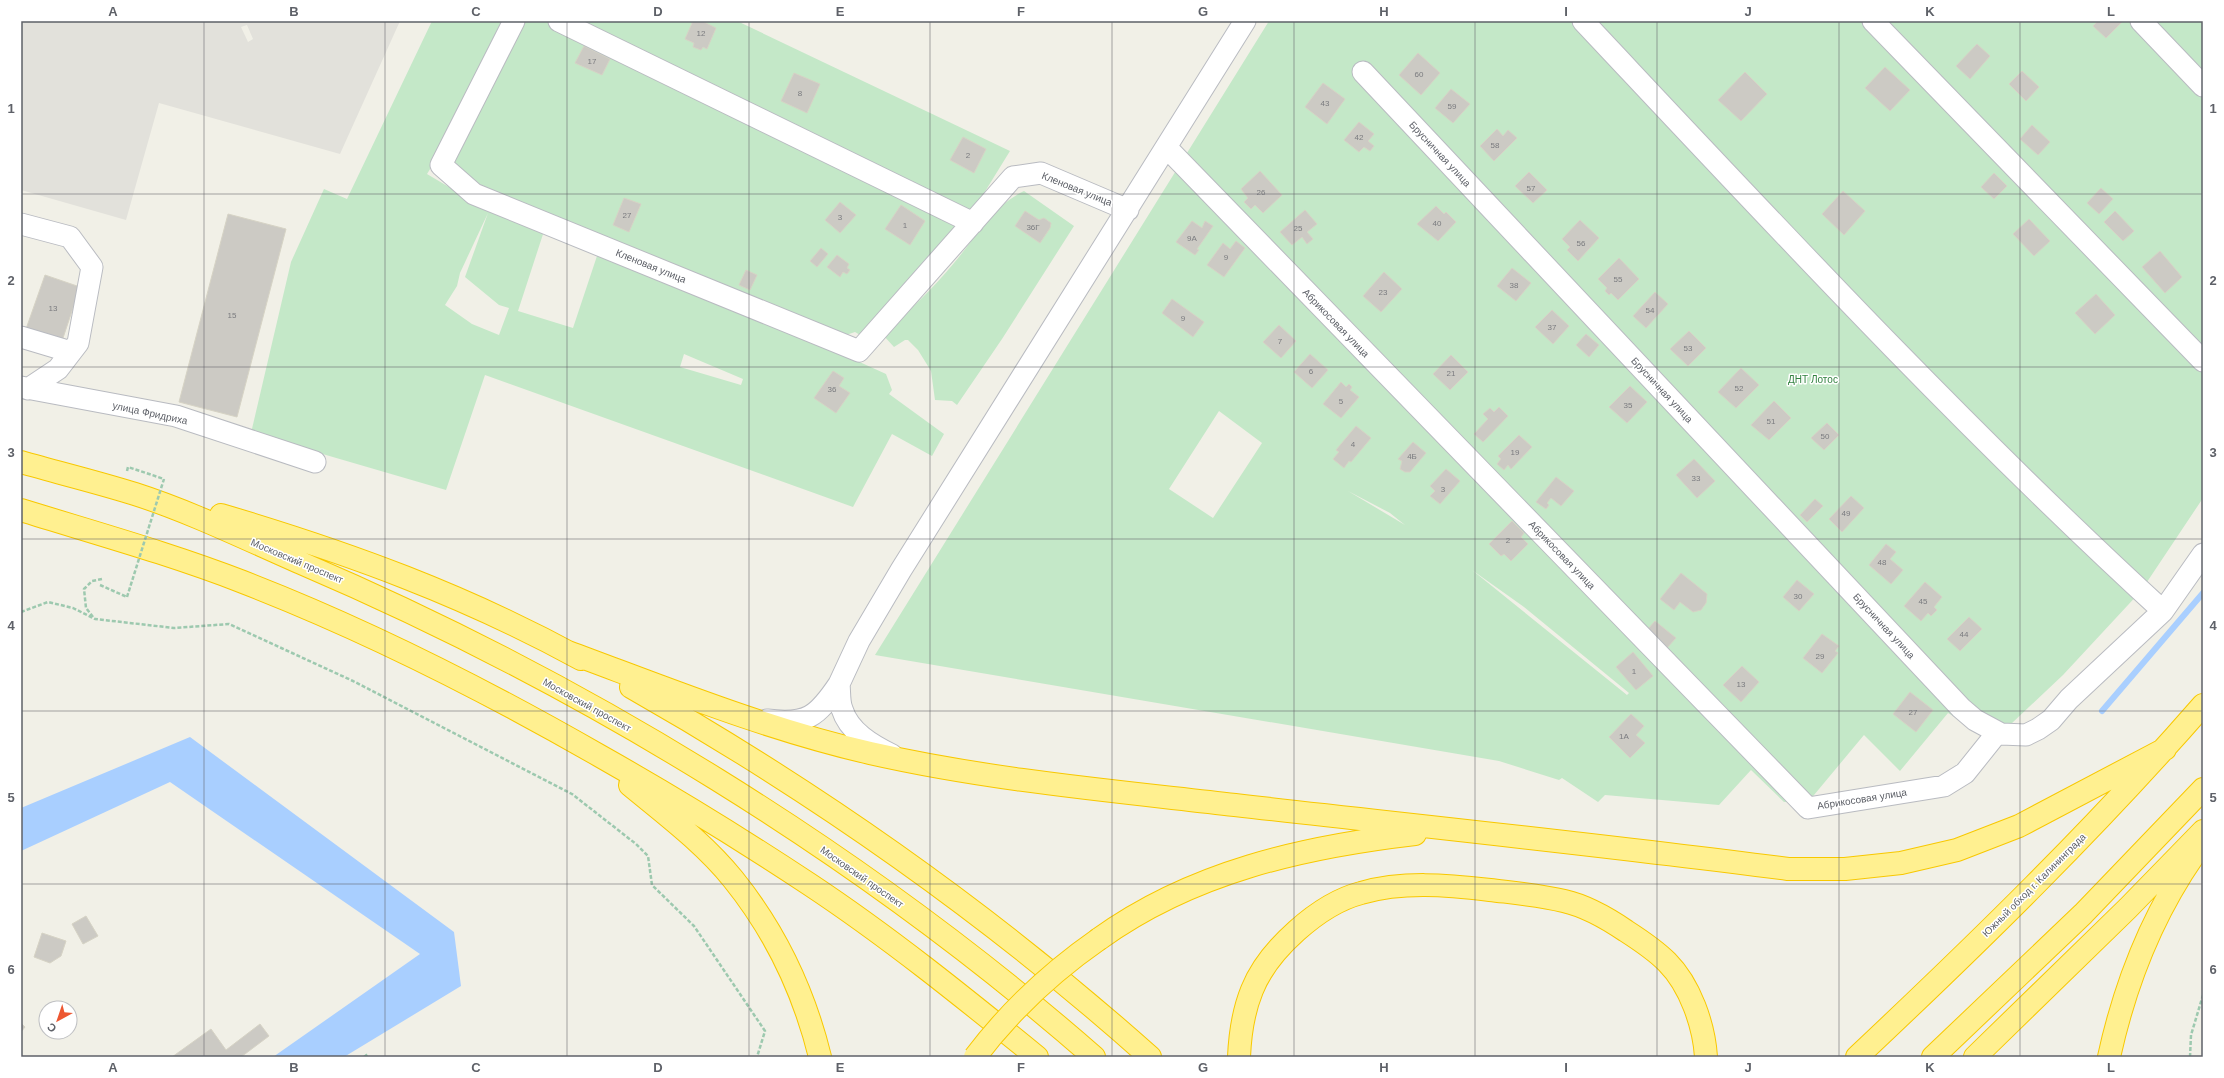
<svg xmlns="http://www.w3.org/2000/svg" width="2224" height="1078" font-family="Arial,sans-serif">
<rect width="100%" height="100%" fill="#f1f0e7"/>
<path fill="#e2e1db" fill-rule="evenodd" d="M21 21H400L340 154 159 103 126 220 21 190ZM247 25 253 39 248 42 241 27Z"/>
<path fill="#c4e8c8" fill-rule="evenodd" d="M432 21H507L459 122 427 174 459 193 545 228 518 311 573 328 599 250 710 294 886 374 892 390 889 394 944 434 932 456 892 434 853 507 485 375 446 490 251 433 291 262 324 189 347 199ZM488 213 465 277 499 305 509 308 499 335 472 324 445 305 457 286 460 273ZM684 354 743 379 741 385 680 367Z
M519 21H552L957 222 961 231 860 335 855 332 837 338 496 197 451 167Z
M576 21H737L1010 151 973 211 960 210Z
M1269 21H2203V498L2141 591 2063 675 1994 740 1948 713 1900 771 1864 735 1809 801 1784 802 1751 770 1719 805 1605 795 1598 802 1562 778 1559 780 1499 761 875 655ZM1219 411 1262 443 1213 518 1169 489ZM1348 491 1390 513 1405 525ZM1472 570 1524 607 1629 693 1627 695Z
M1024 191 1074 226 1002 339 957 405 952 401 935 400 931 371 918 350 908 340H905L894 347 883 335C907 312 933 289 954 263 977 236 991 207 1024 191Z"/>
<path fill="#a9cfff" d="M190 737 454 932 461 986 344 1057H273L420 954 170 782 21 851V808Z"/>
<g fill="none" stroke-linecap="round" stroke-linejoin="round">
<path stroke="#a9cfff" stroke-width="6" d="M2102 711 2203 593"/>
</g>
<path fill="#cccac4" stroke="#d6d3c5" d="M693 21H702L716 28 707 49 703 47 701 50 693 47 694 43 685 39Z
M2098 21H2123L2106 38 2093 26Z
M1977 44 1990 56 1970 79 1956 66Z
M584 46 610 59 602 75 575 63Z
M1418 53 1440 73 1421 95 1399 75Z
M1885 67 1910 90 1890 111 1865 88Z
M2022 71 2039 87 2026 101 2009 84Z
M1745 72 1767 94 1741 121 1718 100Z
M794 73 820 84 807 113 781 101Z
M1323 83 1345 99 1327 124 1305 107Z
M1451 89 1470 104 1453 123 1435 108Z
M1359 122 1374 134 1368 141 1374 146 1370 151 1364 147 1359 152 1344 140Z
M2032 125 2050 142 2038 155 2020 139Z
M1497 129 1503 136 1508 130 1517 138 1494 161 1480 146Z
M963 137 986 149 974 173 950 160Z
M1260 171 1282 195 1263 213 1255 205 1251 209 1244 202 1248 198 1241 189Z
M1529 172 1547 190 1533 203 1515 186Z
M1994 173 2007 186 1994 199 1981 187Z
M2101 188 2113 199 2099 214 2087 203Z
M1843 191 1865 211 1844 235 1822 214Z
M624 198 641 204 629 232 613 225Z
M840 202 856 215 840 233 825 220Z
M901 205 925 221 910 245 885 229Z
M1436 206 1444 214 1446 212 1456 222 1438 241 1417 224Z
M1305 210 1317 224 1307 232 1313 239 1307 244 1302 237 1292 245 1280 232Z
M1025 211 1039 220 1044 218 1051 223 1050 228 1040 243 1015 226Z
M2115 211 2134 231 2123 241 2104 222Z
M228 214 286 229 237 417 179 402Z
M2029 219 2050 241 2034 256 2013 234Z
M1580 220 1599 238 1578 261 1567 250 1570 247 1562 239Z
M1192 221 1202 228 1205 221 1213 226 1197 249 1199 250 1195 255 1176 242Z
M1236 241 1245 248 1224 277 1207 265 1223 243 1230 249Z
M821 248 828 254 817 267 810 261Z
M2160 251 2182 277 2165 293 2142 267Z
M837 255 849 264 847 268 850 270 847 274 843 272 840 277 827 267Z
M1619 258 1639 279 1618 300 1611 293 1609 295 1605 291 1607 288 1598 279Z
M1512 268 1531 283 1516 301 1497 286Z
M746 270 757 275 750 290 739 285Z
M1384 272 1402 289 1381 312 1363 296Z
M45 275 80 287 62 341 26 329Z
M1655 292 1668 304 1646 328 1633 316Z
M2096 294 2115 315 2095 334 2075 313Z
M1172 299 1204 322 1193 337 1162 313Z
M1552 310 1569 326 1553 344 1535 327Z
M1279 325 1296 341 1281 358 1263 342Z
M1689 331 1706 348 1688 366 1670 349Z
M1586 334 1599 345 1589 357 1576 345Z
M1310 354 1328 370 1312 388 1294 372Z
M1451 355 1468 372 1450 390 1433 374Z
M1741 368 1759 385 1736 408 1718 392Z
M833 371 844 378 839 386 850 393 836 413 814 398Z
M1341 382 1346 387 1349 384 1352 387 1350 390 1359 397 1341 418 1323 404Z
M1630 386 1647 402 1627 423 1609 407Z
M1774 401 1791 418 1769 440 1751 425Z
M1499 407 1508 416 1483 442 1474 434 1488 419 1483 414 1490 408 1494 412Z
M1827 423 1839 435 1824 450 1811 438Z
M1356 426 1371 438 1351 462 1349 461 1344 468 1333 459 1339 452 1336 450Z
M1519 435 1532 447 1511 469 1508 465 1504 470 1497 464 1501 459 1498 456Z
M1413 442 1426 453 1410 472H1405L1400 469 1402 461 1398 459Z
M1694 459 1715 481 1697 498 1676 475Z
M1446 469 1460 481 1440 504 1430 496 1435 491 1430 486Z
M1556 477 1574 491 1561 506 1551 498 1547 503 1549 505 1546 509 1536 502Z
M1851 496 1864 508 1842 532 1829 519Z
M1815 499 1823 506 1807 522 1800 515Z
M1512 521 1524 533 1521 537 1528 544 1511 561 1504 554 1501 556 1489 544Z
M1886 544 1896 552 1890 559 1903 570 1891 584 1869 565Z
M1681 573 1707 594 1706 603 1701 610 1693 612 1680 602 1674 610 1660 599Z
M1797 580 1814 594 1799 611 1783 597Z
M1925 582 1942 597 1934 607 1937 610 1931 616 1928 613 1921 621 1904 606Z
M1969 617 1982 629 1960 651 1947 639Z
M1655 621 1676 638 1666 649 1648 629Z
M1822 634 1839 646 1835 651 1838 653 1822 673 1803 658Z
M1633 652 1653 676 1636 690 1616 667Z
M1742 666 1759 682 1741 702 1723 685Z
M1910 692 1933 710 1916 732 1893 714Z
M1631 714 1644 726 1636 735 1645 743 1630 758 1609 737Z
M86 916 98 936 83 944 72 924Z
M42 933 66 941 61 956 50 963 34 957Z
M21 1023 25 1027 21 1032Z
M260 1024 269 1036 241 1057H172L211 1029 226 1050Z"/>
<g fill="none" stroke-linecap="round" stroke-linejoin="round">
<defs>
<path id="minor" d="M514 21 441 165 474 194 859 351 1013 177 1041 173 1128 210
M559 21 973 223
M1583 21C1772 222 1960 425 2163 611
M1873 21 2203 361
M2141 21 2203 86
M1363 72 1961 708 1975 720 2001 734 2026 735 2038 729 2051 720 2069 699 2163 611 2203 554
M1167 148 1808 808 1944 786 1965 773 1997 733
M21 224 70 237 92 267 78 343 58 369 28 389
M21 337 71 352
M21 387 176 416 315 462
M839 684 859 641 901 570 1245 21
M767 720C807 725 817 717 839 684 840 692 839 702 842 709 849 732 872 745 892 755"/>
<path id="highway" d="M21 462C59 473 97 482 135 494 191 512 246 539 301 563 584 684 862 854 1094 1057
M21 510C95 533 171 554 243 582 367 630 485 690 600 756 671 796 741 839 809 884 889 937 963 997 1037 1057
M221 515C349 553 464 595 581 659
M568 652C668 689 766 729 870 753 989 780 1114 791 1235 805 1419 826 1604 845 1788 869H1845L1901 863 1957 850 2019 826 2165 749
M631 687C816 792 991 915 1150 1057
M630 785C665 814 704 843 733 879 775 931 804 992 820 1057
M1099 939C1192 872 1303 847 1415 834
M1239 1057C1240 1034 1243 1012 1252 990 1268 950 1319 904 1361 893 1403 881 1447 885 1490 890 1515 893 1540 895 1564 901 1586 906 1607 918 1626 931 1640 940 1655 950 1667 962 1690 985 1704 1025 1706 1057
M1857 1057C1977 944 2095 829 2203 705
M1933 1057 2083 914 2203 789
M1975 1057 2128 908 2203 831
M2109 1057C2125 984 2151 917 2194 855"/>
</defs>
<use href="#minor" stroke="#b9bbc1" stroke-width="23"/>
<use href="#highway" stroke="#f8c800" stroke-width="24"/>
<path stroke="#9dc9af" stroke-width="2.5" stroke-dasharray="4 2" stroke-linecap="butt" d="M127 471 128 467 164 479
M100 585 127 597
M21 612 48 602 73 608 95 619 174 628 229 624 353 681 572 794 636 844 648 856 652 885 694 926 765 1031 757 1057
M93 617 86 608 84 589 92 581 102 579
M364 1057 368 1054
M2190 1057 2191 1035 2203 995"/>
<use href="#minor" stroke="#fff" stroke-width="21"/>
<use href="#highway" stroke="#fff090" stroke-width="22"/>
<defs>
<path id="highway-bridge" d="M975 1057C1009 1012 1053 971 1099 939"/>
</defs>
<use href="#highway-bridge" stroke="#f8c800" stroke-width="24" stroke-linecap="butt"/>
<path stroke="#9dc9af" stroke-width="2.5" stroke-dasharray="4 2" stroke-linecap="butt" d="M127 597 164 479"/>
<use href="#highway-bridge" stroke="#fff090" stroke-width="22"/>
</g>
<path fill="none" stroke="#5e6168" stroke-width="1" stroke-opacity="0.55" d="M204 21V1057M385 21V1057M567 21V1057M749 21V1057M930 21V1057M1112 21V1057M1294 21V1057M1475 21V1057M1657 21V1057M1839 21V1057M2020 21V1057M21 194H2203M21 367H2203M21 539H2203M21 711H2203M21 884H2203"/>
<g text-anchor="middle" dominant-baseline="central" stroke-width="3" stroke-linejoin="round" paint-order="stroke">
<g font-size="8" fill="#7a7b7f">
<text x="701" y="33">12</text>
<text x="592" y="61">17</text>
<text x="1419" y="74">60</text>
<text x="800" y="93">8</text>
<text x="1325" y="103">43</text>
<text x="1452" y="106">59</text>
<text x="1359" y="137">42</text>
<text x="1495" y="145">58</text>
<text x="968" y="155">2</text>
<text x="1531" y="188">57</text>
<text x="1261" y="192">26</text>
<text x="627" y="215">27</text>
<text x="840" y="217">3</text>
<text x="1437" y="223">40</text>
<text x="905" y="225">1</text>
<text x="1033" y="227">36Г</text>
<text x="1298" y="228">25</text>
<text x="1192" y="238">9А</text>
<text x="1581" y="243">56</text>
<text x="1226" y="257">9</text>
<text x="1618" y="279">55</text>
<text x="1514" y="285">38</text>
<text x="1383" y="292">23</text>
<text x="53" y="308">13</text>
<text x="1650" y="310">54</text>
<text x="232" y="315">15</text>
<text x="1183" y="318">9</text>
<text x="1552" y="327">37</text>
<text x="1280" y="341">7</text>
<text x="1688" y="348">53</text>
<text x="1311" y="371">6</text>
<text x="1451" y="373">21</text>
<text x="1739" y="388">52</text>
<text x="832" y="389">36</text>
<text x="1341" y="401">5</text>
<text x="1628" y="405">35</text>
<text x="1771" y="421">51</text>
<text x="1825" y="436">50</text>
<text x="1353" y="444">4</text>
<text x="1515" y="452">19</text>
<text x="1412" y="456">4Б</text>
<text x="1696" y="478">33</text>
<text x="1443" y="489">3</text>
<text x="1846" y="513">49</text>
<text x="1508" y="540">2</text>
<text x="1882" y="562">48</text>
<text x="1798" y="596">30</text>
<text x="1923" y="601">45</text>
<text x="1964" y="634">44</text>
<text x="1820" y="656">29</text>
<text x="1634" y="671">1</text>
<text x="1741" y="684">13</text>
<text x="1913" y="712">27</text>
<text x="1624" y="736">1А</text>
</g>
<g font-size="10" fill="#5e6168" stroke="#fff">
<text transform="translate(1440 154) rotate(47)">Брусничная улица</text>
<text transform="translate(1077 189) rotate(22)">Кленовая улица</text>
<text transform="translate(651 266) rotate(22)">Кленовая улица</text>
<text transform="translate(1336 323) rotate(46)">Абрикосовая улица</text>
<text transform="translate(1662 390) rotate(47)">Брусничная улица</text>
<text transform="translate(150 413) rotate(12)">улица Фридриха</text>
<text transform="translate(1562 555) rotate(46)">Абрикосовая улица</text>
<text transform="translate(297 561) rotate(23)">Московский проспект</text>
<text transform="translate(1884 626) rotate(47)">Брусничная улица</text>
<text transform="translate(587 705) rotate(29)">Московский проспект</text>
<text transform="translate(1862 799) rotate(-9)">Абрикосовая улица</text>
<text transform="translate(862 877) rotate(35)">Московский проспект</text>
<text transform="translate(2034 885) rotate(-45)">Южный обход г. Калининграда</text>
</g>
<g font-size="10" fill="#328240" stroke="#fff">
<text x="1813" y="379">ДНТ Лотос</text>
</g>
</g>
<rect width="2224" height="1078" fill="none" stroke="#ffffff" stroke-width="44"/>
<g transform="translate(58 1020) rotate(220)"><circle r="19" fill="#ffffff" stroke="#bfc0c3"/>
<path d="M0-3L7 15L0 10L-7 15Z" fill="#ed5731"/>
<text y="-6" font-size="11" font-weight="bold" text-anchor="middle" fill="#5e6168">С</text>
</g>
<rect x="22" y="22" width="2180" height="1034" fill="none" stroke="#5e6168" stroke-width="1.5"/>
<g font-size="13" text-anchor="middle" font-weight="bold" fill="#5e6168">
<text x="113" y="16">A</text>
<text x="294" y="16">B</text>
<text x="476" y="16">C</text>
<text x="658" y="16">D</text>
<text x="840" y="16">E</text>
<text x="1021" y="16">F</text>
<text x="1203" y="16">G</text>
<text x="1384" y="16">H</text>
<text x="1566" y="16">I</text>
<text x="1748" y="16">J</text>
<text x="1930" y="16">K</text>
<text x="2111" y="16">L</text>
<text x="11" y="113">1</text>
<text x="2213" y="113">1</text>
<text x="11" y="285">2</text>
<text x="2213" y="285">2</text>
<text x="11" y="457">3</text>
<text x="2213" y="457">3</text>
<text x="11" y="630">4</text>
<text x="2213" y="630">4</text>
<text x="11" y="802">5</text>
<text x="2213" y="802">5</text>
<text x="11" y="974">6</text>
<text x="2213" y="974">6</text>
<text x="113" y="1072">A</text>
<text x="294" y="1072">B</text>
<text x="476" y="1072">C</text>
<text x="658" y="1072">D</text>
<text x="840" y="1072">E</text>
<text x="1021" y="1072">F</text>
<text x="1203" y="1072">G</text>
<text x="1384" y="1072">H</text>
<text x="1566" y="1072">I</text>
<text x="1748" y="1072">J</text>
<text x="1930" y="1072">K</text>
<text x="2111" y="1072">L</text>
</g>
</svg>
